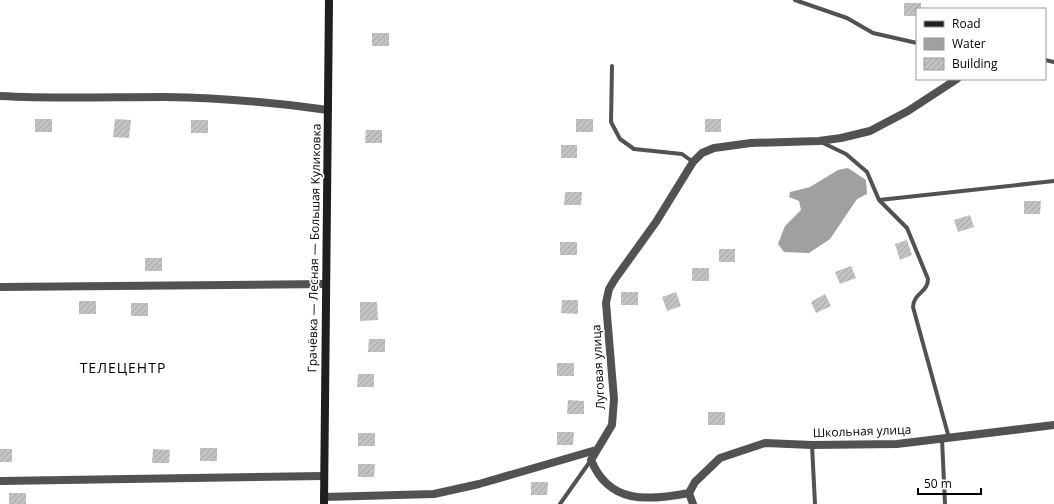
<svg xmlns="http://www.w3.org/2000/svg" width="1054" height="504" font-family="'Open Sans',sans-serif">
<defs>
<pattern id="building-hatch" width="6" height="6" patternUnits="userSpaceOnUse"><rect width="6" height="6" fill="#c2c2c2"/><path d="M-1 1l2-2M0 6l6-6M5 7l2-2" fill="none" stroke="#a5a5a5"/></pattern>
</defs>
<rect width="100%" height="100%" fill="#fff"/>
<path fill="#a0a0a0" d="M848 168 866 180 867 194 857 199 830 239 809 253 784 252 778 244 785 226 801 210 799 201 789 197 790 192 810 187 838 170Z"/>
<path fill="url(#building-hatch)" d="M904 3H921V9H917V16H904Z
M372 33H389V46H372Z
M35 119H52V132H35Z
M115 119 131 120 129 138 113 137Z
M576 119H593V132H576Z
M705 119H721V132H705Z
M191 120H208V133H191Z
M366 130H382V143H365Z
M561 145H577V158H561Z
M565 192H582L581 205H564Z
M1024 201H1041L1040 214H1024Z
M970 215 974 227 958 232 954 220Z
M907 240 912 255 900 260 895 244Z
M560 242H577V255H560Z
M719 249H735V262H719Z
M145 258H162V271H145Z
M851 266 856 278 840 284 835 272Z
M692 268H709V281H692Z
M621 292H638V305H621Z
M676 292 681 306 667 311 662 297Z
M825 294 831 306 816 313 811 302Z
M562 300H578V314L561 313Z
M79 301H96V314H79Z
M360 302H377L378 320 360 321Z
M131 303H148V316H131Z
M369 339H385V352H368Z
M557 363H574V376H557Z
M358 374H374V387H357Z
M568 400 584 401V414H567Z
M708 412H725V425H708Z
M557 432H574L573 445H557Z
M358 433H375V446H358Z
M200 448H217V461H200Z
M0 449H12V462H0Z
M153 449 170 450 169 463H152Z
M358 464H375L374 477H358Z
M531 482H548L547 495H531Z
M9 493H26V504H9Z"/>
<g fill="none" stroke-linecap="round" stroke-linejoin="round">
<path stroke="#525252" stroke-width="4" d="M795 0 847 18 873 33 917 43
M1045 60 1054 62
M612 66 611 122 620 139 634 149 682 154 693 162
M821 142 846 154 867 172 879 200 907 228 928 279C928 293 914 292 913 307L949 438
M879 200 1054 181
M942 439 945 504
M812 445 815 504
M560 504 591 460"/>
<path stroke="#525252" stroke-width="8" d="M0 96C55 99 109 97 164 97 219 98 274 102 328 110
M0 287 325 284
M0 481 323 476
M689 493C647 501 609 504 591 460L612 425 614 399 606 303 609 289 615 279 656 222 693 162 702 153 714 148 751 143 819 141 841 138 870 131 908 111 957 79
M689 493 695 482 720 458 765 443 812 445 897 444 1054 425
M689 493 693 504
M324 497 434 494 479 484 596 450"/>
<path stroke="#1f1f1f" stroke-width="8" d="M324 504 329 0"/>
</g>
<g text-anchor="middle" dominant-baseline="central" stroke-width="3.5" stroke-linejoin="round" paint-order="stroke">
<g font-size="12" fill="#000" stroke="#fff">
<text transform="translate(314 248) rotate(-89)">Грачёвка — Лесная — Большая Куликовка</text>
<text transform="translate(598 367) rotate(-93)">Луговая улица</text>
<text transform="translate(862 431) rotate(-2)">Школьная улица</text>
</g>
<g font-size="14" letter-spacing="1" fill="#000" stroke="#fff">
<text x="123" y="367">ТЕЛЕЦЕНТР</text>
</g>
</g>
<rect x="916" y="8" width="130" height="72" fill="#ffffff" stroke="#999999"/>
<rect x="924" y="21" width="20" height="6" fill="#1f1f1f" stroke="#999999"/>
<text x="952" y="28" font-size="12" fill="#000000">Road</text>
<rect x="924" y="38" width="20" height="12" fill="#a0a0a0" stroke="#999999"/>
<text x="952" y="48" font-size="12" fill="#000000">Water</text>
<rect x="924" y="58" width="20" height="12" fill="url(#building-hatch)" stroke="#999999"/>
<text x="952" y="68" font-size="12" fill="#000000">Building</text>
<path d="M918 488v6h63v-6" fill="none" stroke="#000000" stroke-width="2"/>
<text x="924" y="488" font-size="12" fill="#000000" stroke="#ffffff" stroke-width="3" paint-order="stroke">50 m</text>
</svg>
